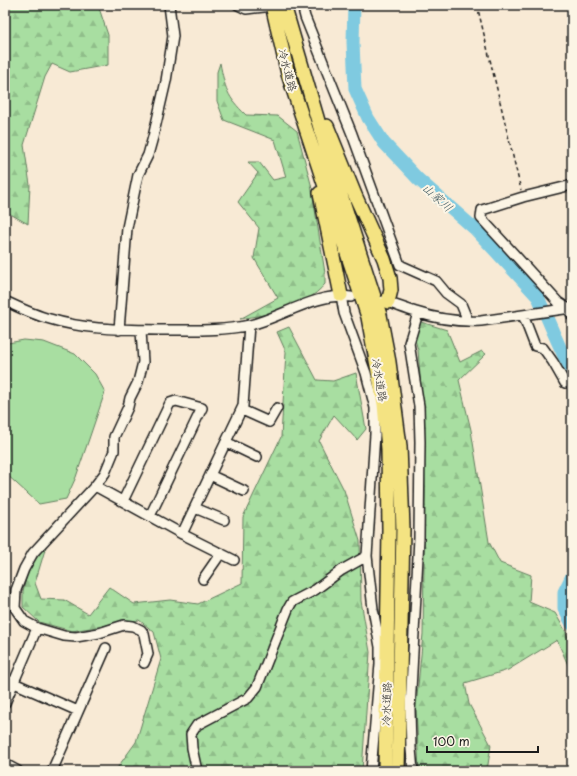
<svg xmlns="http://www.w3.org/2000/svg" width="577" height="776" font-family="'Playpen Sans','Klee One',sans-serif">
<defs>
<pattern id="forest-firs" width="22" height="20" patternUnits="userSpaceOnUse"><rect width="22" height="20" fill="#a8dea1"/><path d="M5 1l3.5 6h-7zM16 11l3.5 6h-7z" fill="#90be8a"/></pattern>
</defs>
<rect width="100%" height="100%" fill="#f8ead5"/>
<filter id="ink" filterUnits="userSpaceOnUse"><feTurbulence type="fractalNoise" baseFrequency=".025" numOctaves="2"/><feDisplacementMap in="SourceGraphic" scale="8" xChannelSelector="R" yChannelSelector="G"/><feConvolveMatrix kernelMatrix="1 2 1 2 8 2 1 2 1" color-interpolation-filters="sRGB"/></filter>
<g filter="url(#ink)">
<path fill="url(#forest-firs)" stroke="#627d5e" d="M5 5H98L108 35V65L70 72 52 64 45 77 24 145 30 185 28 224 5 211Z
M220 63C225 88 227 97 246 115L278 116 297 131 311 184 325 273V284C304 309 270 314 240 319L278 298 254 258 259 228 238 202 258 173 248 162H259L273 180 286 177 275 140 224 120 217 101V72Z
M421 322 447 330 460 362 482 351 486 354 459 380 471 430 489 542 500 563 531 575 529 602 555 613 566 632 572 649V674L557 640 508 670 465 683 469 704 491 745 487 771H419L416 707 423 634 425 493 423 413 418 350 413 333Z
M289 327 317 380 333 381 356 373 366 429 357 440 334 415 319 441 344 490 360 541 361 601 370 652 362 771H115L136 742 161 659 154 632 139 620 72 631 39 622 23 607V591L28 570 47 543 35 583 41 599 64 600 88 614 109 587 134 604 170 600 198 604 242 583 243 517 281 437 286 352 277 332Z"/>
<path fill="#a8dea1" stroke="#627d5e" d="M24 340 44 342 75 354 95 374 105 392 76 477 66 499 39 504 5 473V346L8 343Z"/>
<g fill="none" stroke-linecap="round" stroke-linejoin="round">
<path stroke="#7fcae0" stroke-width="13" d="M354 5 353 42 355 89 368 118 384 143 418 179 475 229 538 297 554 334 564 356 572 370
M572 576 564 592V608L572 624"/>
<defs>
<path id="minor" d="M238 5 246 9 264 7
M302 5 305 17 352 134 400 265 436 281 446 293 461 304 468 321
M572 185 523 197 482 210 481 218 558 302 569 309 572 316
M341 295 344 313 366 373 375 408V434L367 556 373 609 380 647V664L371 771
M5 301C20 308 34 315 50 319 89 331 128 329 168 330 195 330 223 331 250 325 283 317 316 292 351 297
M383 301C394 304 405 309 416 312 437 319 459 322 481 321L571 308
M523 315 535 346 543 348 553 362 565 383
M119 330 127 228 138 175 148 155 153 137 166 81 173 36 169 5
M141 330 143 362 138 382 130 398 128 407 114 437V451L105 473 95 486 33 553 24 569 16 590 15 608 24 621 37 628 64 636 76 637 99 633 124 625 133 626 141 630 144 634 148 654 144 663
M242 410 269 422 277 408
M226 442 257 457
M210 475 244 491
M95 486 182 534 234 560
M123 501 170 403 176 401 202 408 150 516
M195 508 224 520
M182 534 243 406 249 325
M203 579 221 553
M5 679 78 711
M5 703 37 628
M5 764 18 771
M52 771 106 648
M197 771 192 748 191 734 197 725 248 698 257 687 288 609 292 602 315 590 342 570 367 556
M413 771 411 749 410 709 419 538 420 442 419 406 409 343 418 313"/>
<path id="highway" d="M272 5 288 74 368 317 384 404 388 449 389 530 385 771
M284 5 328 155 380 315 389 362 400 446 403 529 398 771
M327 126 355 195 384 259 390 278 391 290 388 302
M320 193 341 295"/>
</defs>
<use href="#minor" stroke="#1c1c1c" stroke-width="12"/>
<use href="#highway" stroke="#1c1c1c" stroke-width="16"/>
<path stroke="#1c1c1c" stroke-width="1.5" stroke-dasharray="4 3" stroke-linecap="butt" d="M477 5 521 190"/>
<use href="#minor" stroke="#fcf5e5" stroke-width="9"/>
<use href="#highway" stroke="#f4e382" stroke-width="13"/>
</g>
</g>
<g text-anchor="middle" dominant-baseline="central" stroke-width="4" stroke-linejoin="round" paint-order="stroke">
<g font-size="11" fill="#1c1c1c" stroke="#fcf5e5">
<text transform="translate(288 70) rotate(75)">冷水道路</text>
<text transform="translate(380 380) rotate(80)">冷水道路</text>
<text transform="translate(386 704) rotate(-89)">冷水道路</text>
</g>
<g font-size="12" font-style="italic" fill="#3f5961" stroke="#fcf5e5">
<text transform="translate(438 197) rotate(42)">山家川</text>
</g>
</g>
<rect width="577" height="776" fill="none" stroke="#fcf5e5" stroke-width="20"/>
<rect x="10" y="10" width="557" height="756" fill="none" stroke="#1c1c1c" stroke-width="1.5" filter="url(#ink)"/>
<path d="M427 746v6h111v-6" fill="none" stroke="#1c1c1c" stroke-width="2"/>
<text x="433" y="746" font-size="12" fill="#1c1c1c" stroke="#fcf5e5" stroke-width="3" paint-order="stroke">100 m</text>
</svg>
